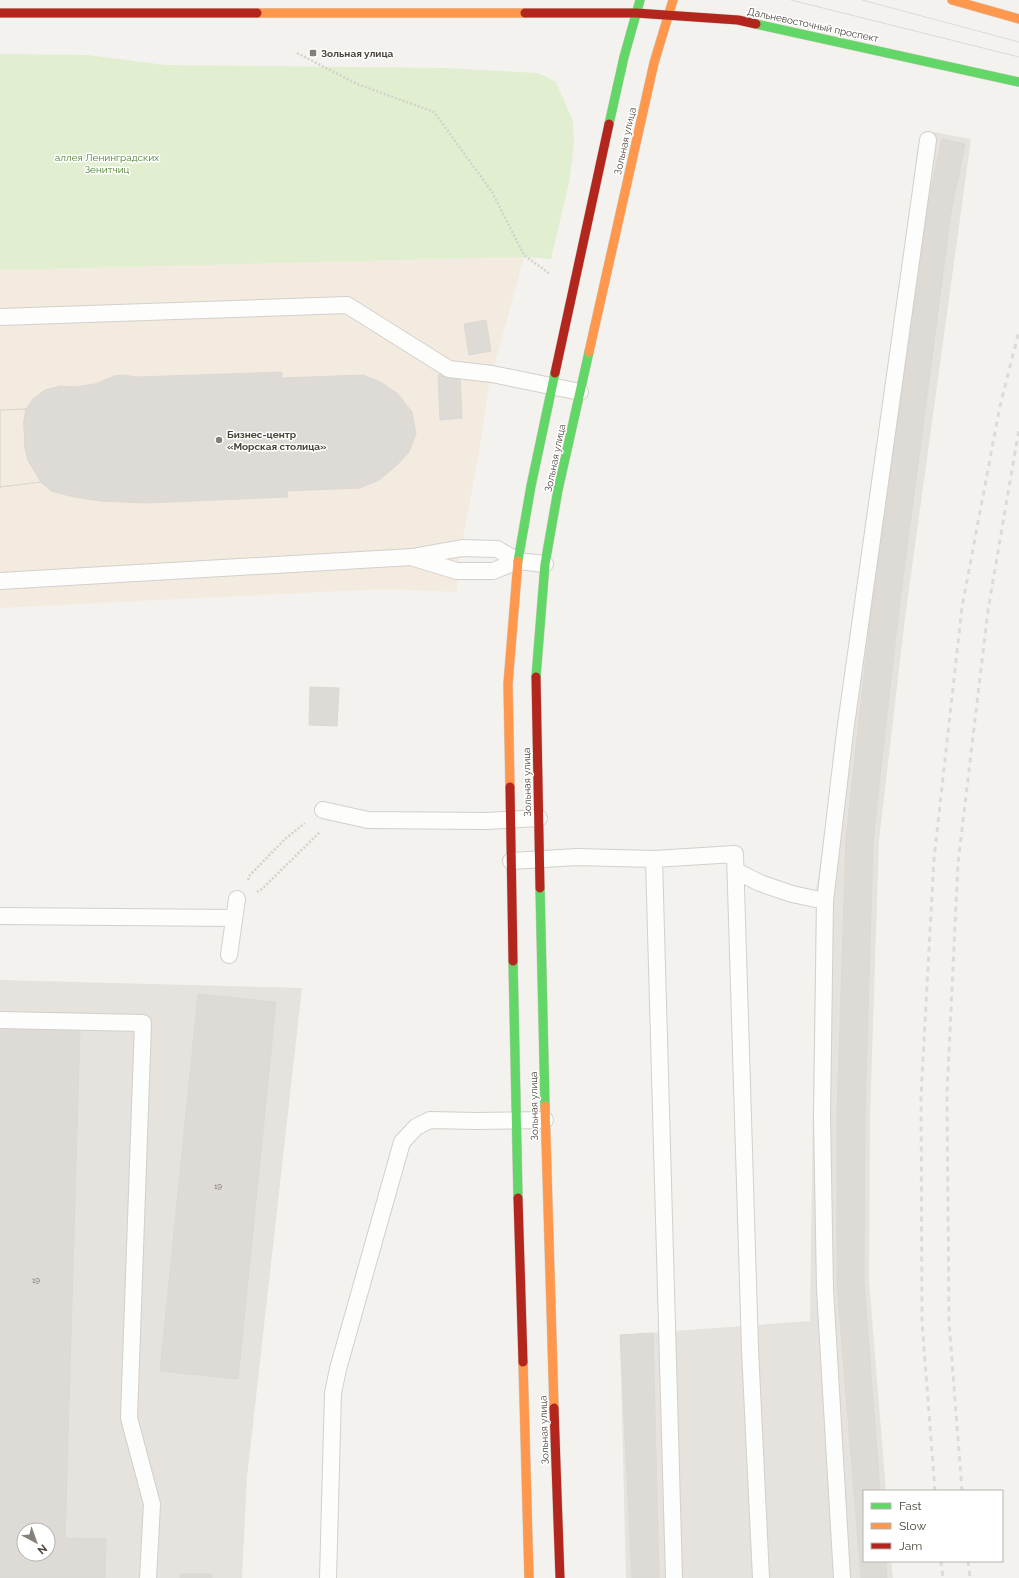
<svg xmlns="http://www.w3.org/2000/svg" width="1019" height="1578" font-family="Raleway,sans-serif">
<rect width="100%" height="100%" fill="#f4f2ee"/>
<path fill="#f3ebdf" d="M524 257 489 386 479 453 457 571V592L383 589 0 608V270Z"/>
<path fill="#e6e2de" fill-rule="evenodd" d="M927 131 971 139 905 618 879 840 870 1116 869 1281 886 1491H864V1561H891L893 1578H626L620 1335 810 1321 816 892Z
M0 980 302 988 247 1477 242 1578H0ZM24 1530H48V1554H24Z"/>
<path fill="#e1eecf" d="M0 54 87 55 166 65 444 68 538 73 556 82 573 121 574 145 569 183 551 259 524 257 0 270Z"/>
<path fill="#dedbd6" stroke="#dcd9d4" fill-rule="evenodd" d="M942 139 965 144 951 212 898 616 873 841 865 1115 864 1283 880 1491H864V1561H886L887 1578H861L837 1284V1117L846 838 871 612 927 209Z
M486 320 491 351 469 355 464 324Z
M282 372V378L363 375 381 382 398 394 412 412 416 434 409 452 396 466 379 480 360 488 287 491 288 497 148 503 100 501 74 497 51 491 41 482 28 460 25 447 24 422 26 409 33 399 45 390 60 386 75 387 95 384 114 376 124 375 136 377Z
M460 374 462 418 440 420 438 375Z
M26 409 24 422 25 447 28 460 41 482 0 487V410Z
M26 409 24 422 25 447 28 460 41 482 0 487V410Z
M310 687 339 688 337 726 309 725Z
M198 994 276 1002 238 1379 160 1371Z
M0 1027 80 1029 65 1538 106 1539 105 1578H0ZM24 1530H48V1554H24Z
M653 1333 659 1578H632L620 1335Z
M180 1574H212V1578H180Z"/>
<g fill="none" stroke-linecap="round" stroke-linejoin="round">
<defs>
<path id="lane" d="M0 317 347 305 449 369 492 374 580 392
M414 558 457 571H493L518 561
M0 581 412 557 462 548 497 549 518 561 545 564
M323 810 368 820 486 821 539 818
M654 859 674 1578
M511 861 577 857 654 859 735 854 750 1349 761 1578
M736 871 760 883 792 894 825 901
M0 916 234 918
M229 955 237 899
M0 1020 143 1023 129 1418 152 1504 148 1578
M328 1578 333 1393 338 1369 402 1142 416 1127 430 1120 476 1121 545 1120
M842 1578 825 1289 822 1116 825 901 845 732 928 140"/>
<path id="fast" d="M756 24 1019 82
M609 124 624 57 640 0
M518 561 531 486 555 373
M536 677 545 564 558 490 589 352
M540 888 545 1106
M513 961 518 1198"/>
<path id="slow" d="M952 0 1019 19
M257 13H525
M589 352 654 63 673 0
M510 787 508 684 518 561
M545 1106 554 1408
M523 1362 529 1578"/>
<path id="jam" d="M0 13H257
M525 13H636L738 20 756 24
M555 373 609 124
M536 677 540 888
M510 787 513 961
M518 1198 523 1362
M554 1408 560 1578"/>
</defs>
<use href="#lane" stroke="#d2d0cb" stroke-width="18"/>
<use href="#fast" stroke="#d3cfc5" stroke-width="10"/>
<use href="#slow" stroke="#d3cfc5" stroke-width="10"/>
<use href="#jam" stroke="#d3cfc5" stroke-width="10"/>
<path stroke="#d3d2cc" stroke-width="2.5" stroke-dasharray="2 2" stroke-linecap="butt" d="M297 53 357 84 434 112 492 192 524 255 550 274
M248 880 250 875 285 839 305 823
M257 892 262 889 320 832"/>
<use href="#lane" stroke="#fdfdfc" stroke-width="16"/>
<use href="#fast" stroke="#63d668" stroke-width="9"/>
<use href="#slow" stroke="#ff974d" stroke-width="9"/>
<use href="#jam" stroke="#b3261e" stroke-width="9"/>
<path stroke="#dbdbda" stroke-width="1" d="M791 0 1019 57
M862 0 1019 42"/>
<path stroke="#dbdbda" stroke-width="3" stroke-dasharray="5 5" stroke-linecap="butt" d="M935 1491 922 1322 921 1095 934 859 962 607 1000 406 1019 331
M962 1491 949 1322 947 1094 958 863 988 610 1019 429
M941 1561 943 1578
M968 1561 970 1578"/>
</g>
<g fill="#868178" stroke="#fff" stroke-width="1.5">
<rect x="309" y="49" width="8" height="8" rx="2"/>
<circle cx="219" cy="440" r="4"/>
</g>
<g text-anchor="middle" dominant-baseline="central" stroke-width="3" stroke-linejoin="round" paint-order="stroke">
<g font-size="8" fill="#706a61">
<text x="218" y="1186">19</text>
<text x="36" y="1280">19</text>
</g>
<g font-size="10" fill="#4b4439" stroke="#fff">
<text transform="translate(813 25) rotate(12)">Дальневосточный проспект</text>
<text transform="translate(625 141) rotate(-77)">Зольная улица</text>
<text transform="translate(555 458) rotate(-78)">Зольная улица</text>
<text transform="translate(527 782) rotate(-91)">Зольная улица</text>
<text transform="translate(534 1106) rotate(-91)">Зольная улица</text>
<text transform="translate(544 1430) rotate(-92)">Зольная улица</text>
</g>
<g font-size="10" font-weight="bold" fill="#4b4439" stroke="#fff" text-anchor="start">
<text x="321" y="53">Зольная улица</text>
<text x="227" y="434">Бизнес-центр<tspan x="227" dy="12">«Морская столица»</tspan></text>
</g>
<g font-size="10" fill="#4a7f2a" stroke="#fff">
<text x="107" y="157">аллея Ленинградских<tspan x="107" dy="12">Зенитчиц</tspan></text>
</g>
</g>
<rect x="863" y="1490" width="140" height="72" fill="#ffffff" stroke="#b7b4b0"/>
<rect x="871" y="1503" width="20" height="6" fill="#63d668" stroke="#b7b4b0"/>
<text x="899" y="1510" font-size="12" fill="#4b4439">Fast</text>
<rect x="871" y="1523" width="20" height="6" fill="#ff974d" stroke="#b7b4b0"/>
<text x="899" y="1530" font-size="12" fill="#4b4439">Slow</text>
<rect x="871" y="1543" width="20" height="6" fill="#b3261e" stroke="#b7b4b0"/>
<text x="899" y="1550" font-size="12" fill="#4b4439">Jam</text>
<g transform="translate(36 1542) rotate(139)"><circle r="19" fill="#ffffff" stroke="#b7b4b0"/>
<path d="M0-3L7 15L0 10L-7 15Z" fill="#868178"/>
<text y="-6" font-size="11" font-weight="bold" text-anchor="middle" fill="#4b4439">N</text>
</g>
</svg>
